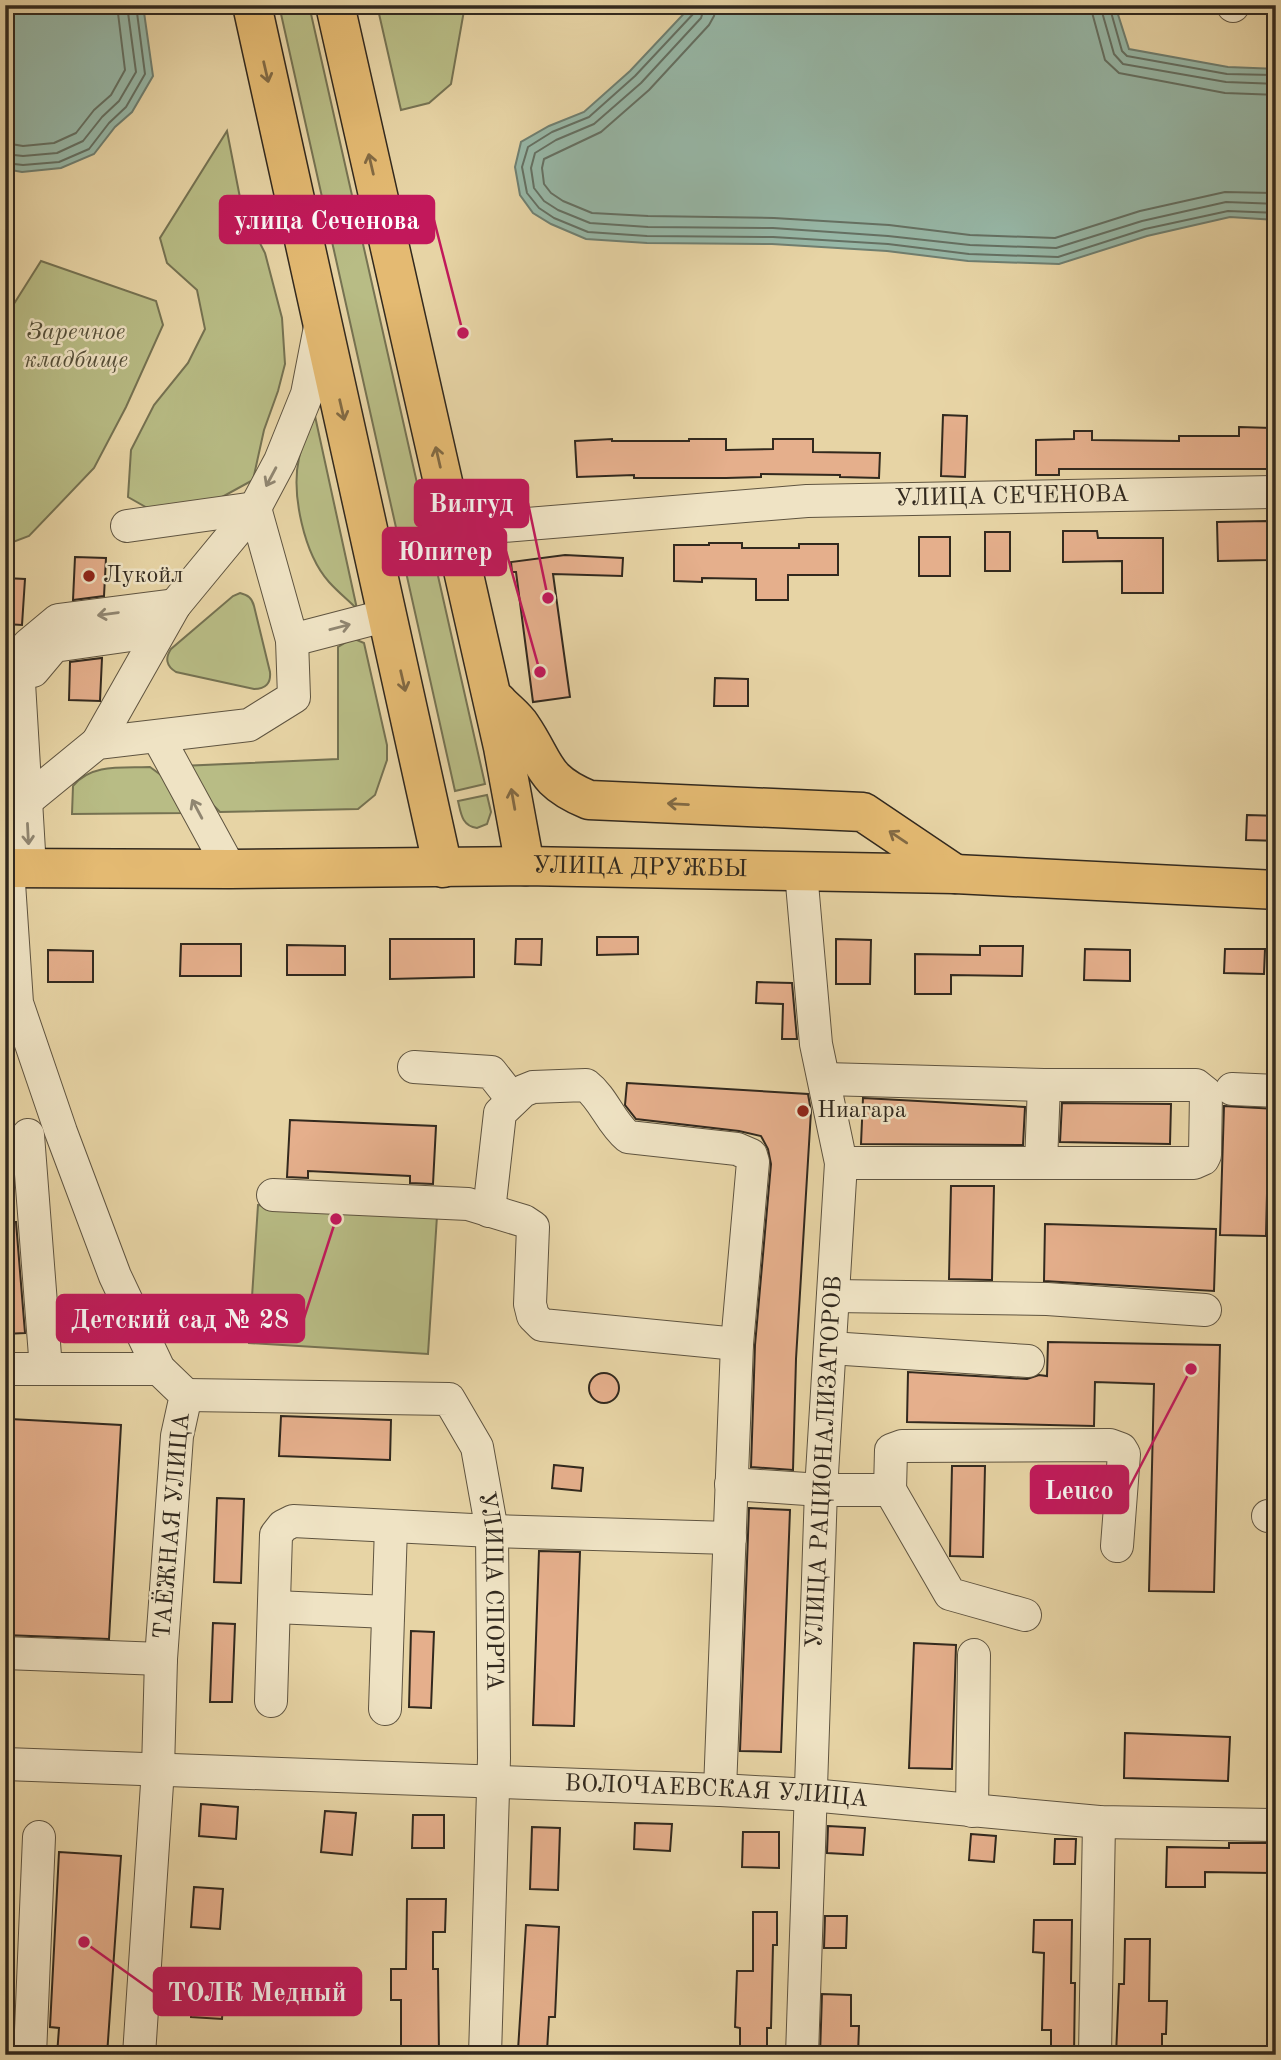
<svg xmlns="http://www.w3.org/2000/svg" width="1281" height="2060" font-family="'Old Standard TT',serif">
<rect width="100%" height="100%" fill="#e7d4a5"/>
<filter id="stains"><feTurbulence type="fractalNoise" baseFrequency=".00286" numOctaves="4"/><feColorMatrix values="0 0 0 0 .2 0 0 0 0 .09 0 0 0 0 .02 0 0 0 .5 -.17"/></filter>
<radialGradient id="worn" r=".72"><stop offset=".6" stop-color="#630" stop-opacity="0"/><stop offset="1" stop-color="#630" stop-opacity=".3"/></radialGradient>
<path fill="#b8bc85" stroke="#757252" stroke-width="2" d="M279 5H309L485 784 455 791Z
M377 5H465L451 84 429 103 401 110Z
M227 131 242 208 265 253 282 318 285 364 278 391 264 430 253 480 213 502 151 510 128 497 131 450 154 405 188 363 205 329 197 290 167 263 160 238Z
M41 261 156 301 163 325 126 407 94 468 29 536 5 545V318Z
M315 416 357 609C348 600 338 592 329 582 304 554 291 494 299 458 302 444 309 430 315 416Z
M240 593C248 595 252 598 254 606L270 672C271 683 266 689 254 689L176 672C166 666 165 658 171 649L233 596Z
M350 640H357L364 643 387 745V760L375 795 358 809 220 812 182 774 181 766 338 759V647Z
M150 767 169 781 186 813 72 814 73 786C91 763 124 768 150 767Z
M487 795 491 812 487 824 477 828C462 826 461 814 458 801Z
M258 1205 437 1216 428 1354 249 1343Z"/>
<path fill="#97b8a8" stroke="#6f7f71" stroke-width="2" d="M5 5H143L153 76 132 112 115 127 94 154 61 168 22 172 5 169Z
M692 5H1115L1129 49 1228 67 1276 69V220L1230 217 1147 236 1059 264 968 261 887 251 772 244 647 243 586 239 551 224 533 213 520 195 515 167 521 142 549 126 584 112 630 71Z"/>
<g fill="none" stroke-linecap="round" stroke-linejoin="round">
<path stroke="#647063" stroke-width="2" d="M696 5 694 13 635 76 589 117 552 132 528 147 522 167 527 193 539 208 554 218 588 232 647 236 773 237 888 244 969 254 1058 257 1145 229 1228 211 1276 213
M705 5 701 18 641 83 594 124 556 140 535 153 531 168 534 188 544 201 558 210 590 223 648 227 773 228 888 236 970 245 1056 248 1142 221 1226 202 1276 204
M716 5 714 16 709 25 649 90 601 132 544 159 542 168 544 184 551 193 563 201 592 213 648 216 774 218 889 225 970 235 1055 238 1140 211 1225 192 1276 193
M1090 5 1105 60 1119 73 1225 93 1276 95
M1100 5 1114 54 1123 64 1226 82 1276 84
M1109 5 1122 51 1127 56 1227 74 1276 75
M5 143 23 146 54 143 76 133 94 110 111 95 125 70 117 5
M5 154 23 156 57 153 83 141 102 117 119 101 136 72 127 5
M5 163 23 165 59 162 89 149 109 123 126 107 145 74 136 5"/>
</g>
<path fill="#e5af8c" stroke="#32291e" stroke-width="2" d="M943 415 967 416 965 477 941 476Z
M1239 427 1274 428 1273 469H1059V475H1036V440L1074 439V431H1092V440L1179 441V436H1239Z
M612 439V441H689V439H726V450L773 449V439H813V452L880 453 879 478 840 477V475L761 474V477L726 478H634V475L577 477 575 441Z
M1267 521 1269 560 1218 561 1217 522Z
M1063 531H1097L1098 538H1163V593H1122V561L1063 562Z
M985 532H1010V571H985Z
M919 537H950V576H919Z
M709 543H742V548H799V544H838V575H788V600H756V579L702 578V582L674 581V545H709Z
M565 555 623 558 622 576 553 574 570 697 533 702 516 572H512L511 562Z
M75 557 106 558 104 596 73 600Z
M5 578 25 579 22 625 5 624Z
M102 658 100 701 69 700 70 662Z
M715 678 748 679V706H714Z
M1247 815 1276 816V841L1246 840Z
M597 937H638V954L597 955Z
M390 939H474V977L390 979Z
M516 939H542L541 965 515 964Z
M836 939 871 940 870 984H836Z
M181 944H241V976H180Z
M287 945 345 946V975H287Z
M980 946H1023L1022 976 951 975V994H915V954L980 955Z
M1085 949 1130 950V981L1084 980Z
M1225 949H1265L1264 974 1224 973Z
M48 950 93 951V982H48Z
M757 982 792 983 797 1039H782L783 1004 756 1003Z
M627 1083 808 1094 811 1111 796 1359 793 1470 751 1467 755 1345 771 1164 768 1149 761 1136 739 1131 636 1119 625 1105Z
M863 1098 1025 1107 1023 1145 861 1144Z
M1062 1103 1171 1104 1170 1144 1060 1142Z
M1224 1106 1276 1109V1152H1268L1266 1236 1220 1235Z
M290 1120 436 1126 433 1184 410 1183V1176L308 1171V1178L287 1177Z
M951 1186H994L992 1280 949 1279Z
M5 1222H16L25 1333 5 1334Z
M1045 1224 1216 1229 1214 1291 1044 1281Z
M1048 1342 1220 1345 1214 1592 1149 1591 1154 1384 1095 1382 1094 1426 907 1422 908 1372 1027 1379 1039 1375 1047 1376Z
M589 1388a15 15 0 1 1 30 0a15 15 0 1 1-30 0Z
M281 1416 391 1420 390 1460 279 1456Z
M10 1419 121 1425 109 1639 5 1635V1505Z
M554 1465 583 1468 581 1491 552 1488Z
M952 1466H985L983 1557 950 1556Z
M217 1498 244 1499 241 1583 214 1582Z
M749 1508 790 1510 781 1752 740 1751Z
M539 1551 580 1552 574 1726 533 1725Z
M213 1623 235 1624 232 1702H210Z
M411 1631 434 1632 431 1708 409 1707Z
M914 1643 956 1645 952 1769 909 1768Z
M1125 1733 1230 1737 1228 1781 1124 1778Z
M201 1804 238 1807 236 1839 199 1836Z
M325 1811 356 1813 352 1855 321 1852Z
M413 1815H444V1848H412Z
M635 1823 672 1824 670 1851 634 1849Z
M828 1826 865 1828 863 1855 827 1853Z
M532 1827 560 1828 558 1890 530 1889Z
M743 1832H779V1868L742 1867Z
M971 1834 996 1836 994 1862 969 1860Z
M1055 1839H1076L1075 1864H1054Z
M1229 1843H1276V1873L1205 1872V1887H1166L1167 1847 1229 1848Z
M59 1852 121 1856 107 2055H57L59 2028 50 2027Z
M194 1887 223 1889 220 1929 191 1927Z
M407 1899H446L445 1932H433V1969H438L439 2055H401V2000H391V1969H406Z
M753 1912H777V1945H773L771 2028H767V2055H740V2028L735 2027 737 1971H753Z
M825 1916H847L846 1948H824Z
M1034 1920H1072L1071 1983H1075L1074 2055H1051V2030H1042L1044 1953 1033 1952Z
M526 1925 559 1927 555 2017H549L547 2051 518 2050Z
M1125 1939H1150L1149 2001H1167L1166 2034H1162V2055H1116L1119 1984H1124Z
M194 1975 225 1977 222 2019 191 2017Z
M822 1994 851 1995V2026H859L858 2055H820Z"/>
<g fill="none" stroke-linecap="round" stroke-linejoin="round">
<defs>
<g id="minor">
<path d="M1233 6V5"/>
<path id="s1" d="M455 530 807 501 1276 492"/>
<path d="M292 640 388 615"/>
<path d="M33 671 54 646 159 631"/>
<path d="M158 737 230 869"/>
<path d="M97 743 175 605 255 508 280 461 307 394 320 327"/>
<path d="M26 801 97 743 249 725 294 697 292 640 255 508 127 526"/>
<path d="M8 868 17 1003 61 1132 115 1276 159 1369 186 1395 177 1436 161 1659 158 1769 139 2055"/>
<path d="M30 868 18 666 28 645 58 620 175 605"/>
<path d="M801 872 816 1044 841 1163 821 1490 802 2055"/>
<path d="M414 1067 491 1072 513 1100"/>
<path d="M825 1079 1044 1085H1196L1206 1093 1205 1155 1203 1159 1194 1163H841"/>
<path d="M1232 1089 1276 1091"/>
<path d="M28 1135 46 1369"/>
<path d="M1041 1163 1044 1085"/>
<path d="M273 1195 468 1204 524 1221 533 1227 530 1304 533 1316 542 1325 737 1344"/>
<path d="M489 1211 500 1113 523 1091 533 1087 586 1085C604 1099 610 1122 628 1137L737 1149 751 1155 753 1162 737 1344 720 1790"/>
<path d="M833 1296 1047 1299 1205 1310"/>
<path d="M830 1348 1028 1361"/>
<path d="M5 1369H159"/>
<path id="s2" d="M186 1395 449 1399 477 1447 492 1531 494 1758 485 2055"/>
<path d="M731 1484 821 1490H890L950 1594 1025 1615"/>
<path d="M890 1490 891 1450 902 1446 1110 1445 1121 1449 1124 1454 1117 1546"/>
<path d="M1268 1516H1276"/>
<path d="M275 1607 388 1612"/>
<path d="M5 1653 161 1659"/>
<path d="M271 1701 276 1535 283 1526 293 1521 492 1531 730 1538"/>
<path d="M385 1709 391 1527"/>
<path id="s3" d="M5 1764 720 1790 811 1795 1099 1822 1276 1825"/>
<path d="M972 1811 974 1655"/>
<path d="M30 2055 39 1837"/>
<path d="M1095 2055 1099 1822"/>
</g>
<g id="major">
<path d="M252 5 443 868"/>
<path d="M335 5 503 747 525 866"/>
<path d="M498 702C505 710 515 717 521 726 547 764 541 780 589 800L863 812 955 874"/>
<path id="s4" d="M5 868 230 869 525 866 955 874 1276 890"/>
</g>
</defs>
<use href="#minor" stroke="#5f5440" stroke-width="34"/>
<use href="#major" stroke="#32291e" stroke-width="41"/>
<use href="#minor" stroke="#efe3c4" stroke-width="32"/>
<use href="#major" stroke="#e4ba72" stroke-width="38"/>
</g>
<defs><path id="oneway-shaft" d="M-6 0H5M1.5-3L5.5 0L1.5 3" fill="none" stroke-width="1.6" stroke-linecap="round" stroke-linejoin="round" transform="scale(1.75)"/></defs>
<g stroke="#826a44">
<use href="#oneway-shaft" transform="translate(266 72) rotate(77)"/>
<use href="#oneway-shaft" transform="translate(371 164) rotate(-103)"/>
<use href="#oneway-shaft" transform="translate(342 410) rotate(77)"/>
<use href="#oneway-shaft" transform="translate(438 457) rotate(-103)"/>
<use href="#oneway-shaft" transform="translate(403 681) rotate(77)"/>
<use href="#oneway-shaft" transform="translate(513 799) rotate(-100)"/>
<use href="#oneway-shaft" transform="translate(678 804) rotate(-177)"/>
<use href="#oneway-shaft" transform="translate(898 837) rotate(-146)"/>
</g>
<g stroke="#908671">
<use href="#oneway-shaft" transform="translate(271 477) rotate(118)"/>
<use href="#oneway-shaft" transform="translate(108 614) rotate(172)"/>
<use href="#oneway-shaft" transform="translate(340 627) rotate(-15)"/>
<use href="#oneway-shaft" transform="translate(197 809) rotate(-118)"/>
<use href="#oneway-shaft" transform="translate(28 834) rotate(87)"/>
</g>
<g fill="#8f2418" stroke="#efe3c4" stroke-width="2.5">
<circle cx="89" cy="576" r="7"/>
<circle cx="803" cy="1111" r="7"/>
</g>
<g text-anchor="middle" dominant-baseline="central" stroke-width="5" stroke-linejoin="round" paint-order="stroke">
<g font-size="24" font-style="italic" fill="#544e38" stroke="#efe3c4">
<text x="76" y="333">Заречное<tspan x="76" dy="28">кладбище</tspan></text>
</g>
<g font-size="24" fill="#32291e" stroke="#efe3c4">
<text stroke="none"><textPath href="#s1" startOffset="558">УЛИЦА СЕЧЕНОВА</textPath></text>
<text stroke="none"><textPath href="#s4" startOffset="635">УЛИЦА ДРУЖБЫ</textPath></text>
<text transform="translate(825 1462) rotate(-87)">УЛИЦА РАЦИОНАЛИЗАТОРОВ</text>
<text transform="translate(173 1526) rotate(-85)">ТАЁЖНАЯ УЛИЦА</text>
<text stroke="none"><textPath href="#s2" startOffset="464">УЛИЦА СПОРТА</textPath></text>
<text stroke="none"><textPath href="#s3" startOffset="712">ВОЛОЧАЕВСКАЯ УЛИЦА</textPath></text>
</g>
<g font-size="24" fill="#32291e" stroke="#efe3c4" text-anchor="start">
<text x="103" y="576">Лукойл</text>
<text x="817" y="1111">Ниагара</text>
</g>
</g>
<path fill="none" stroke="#c2185b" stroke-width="2.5" d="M463 333L434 220M548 598L528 503M540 672L506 551M336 1219L304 1318M1191 1369L1128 1490M84 1942L154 1992"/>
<g fill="#c2185b" stroke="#efe3c4" stroke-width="2.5">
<circle cx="463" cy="333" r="7"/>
<circle cx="548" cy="598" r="7"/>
<circle cx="540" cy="672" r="7"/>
<circle cx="336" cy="1219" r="7"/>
<circle cx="1191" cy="1369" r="7"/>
<circle cx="84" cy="1942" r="7"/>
</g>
<g fill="#c2185b" stroke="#c2185b" stroke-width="2.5">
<rect x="220" y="196" width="214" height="47" rx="7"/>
<rect x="415" y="480" width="113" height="47" rx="7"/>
<rect x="383" y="528" width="123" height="47" rx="7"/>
<rect x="57" y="1295" width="247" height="47" rx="7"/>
<rect x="1031" y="1466" width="97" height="47" rx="7"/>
<rect x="154" y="1968" width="207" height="47" rx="7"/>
</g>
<g font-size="26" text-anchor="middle" font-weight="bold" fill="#fff">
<text x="327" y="229">улица Сеченова</text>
<text x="471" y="512">Вилгуд</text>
<text x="445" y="560">Юпитер</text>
<text x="180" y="1328">Детский сад № 28</text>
<text x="1079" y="1499">Leuco</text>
<text x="257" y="2001">ТОЛК Медный</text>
</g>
<rect width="1281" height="2060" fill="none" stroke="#e7d4a5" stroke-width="28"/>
<rect x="7" y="7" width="1267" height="2046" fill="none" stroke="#32291e" stroke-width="3.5"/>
<rect x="14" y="14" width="1253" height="2032" fill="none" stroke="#32291e" stroke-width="2"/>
<rect width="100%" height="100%" filter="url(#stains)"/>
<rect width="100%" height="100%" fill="url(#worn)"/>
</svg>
